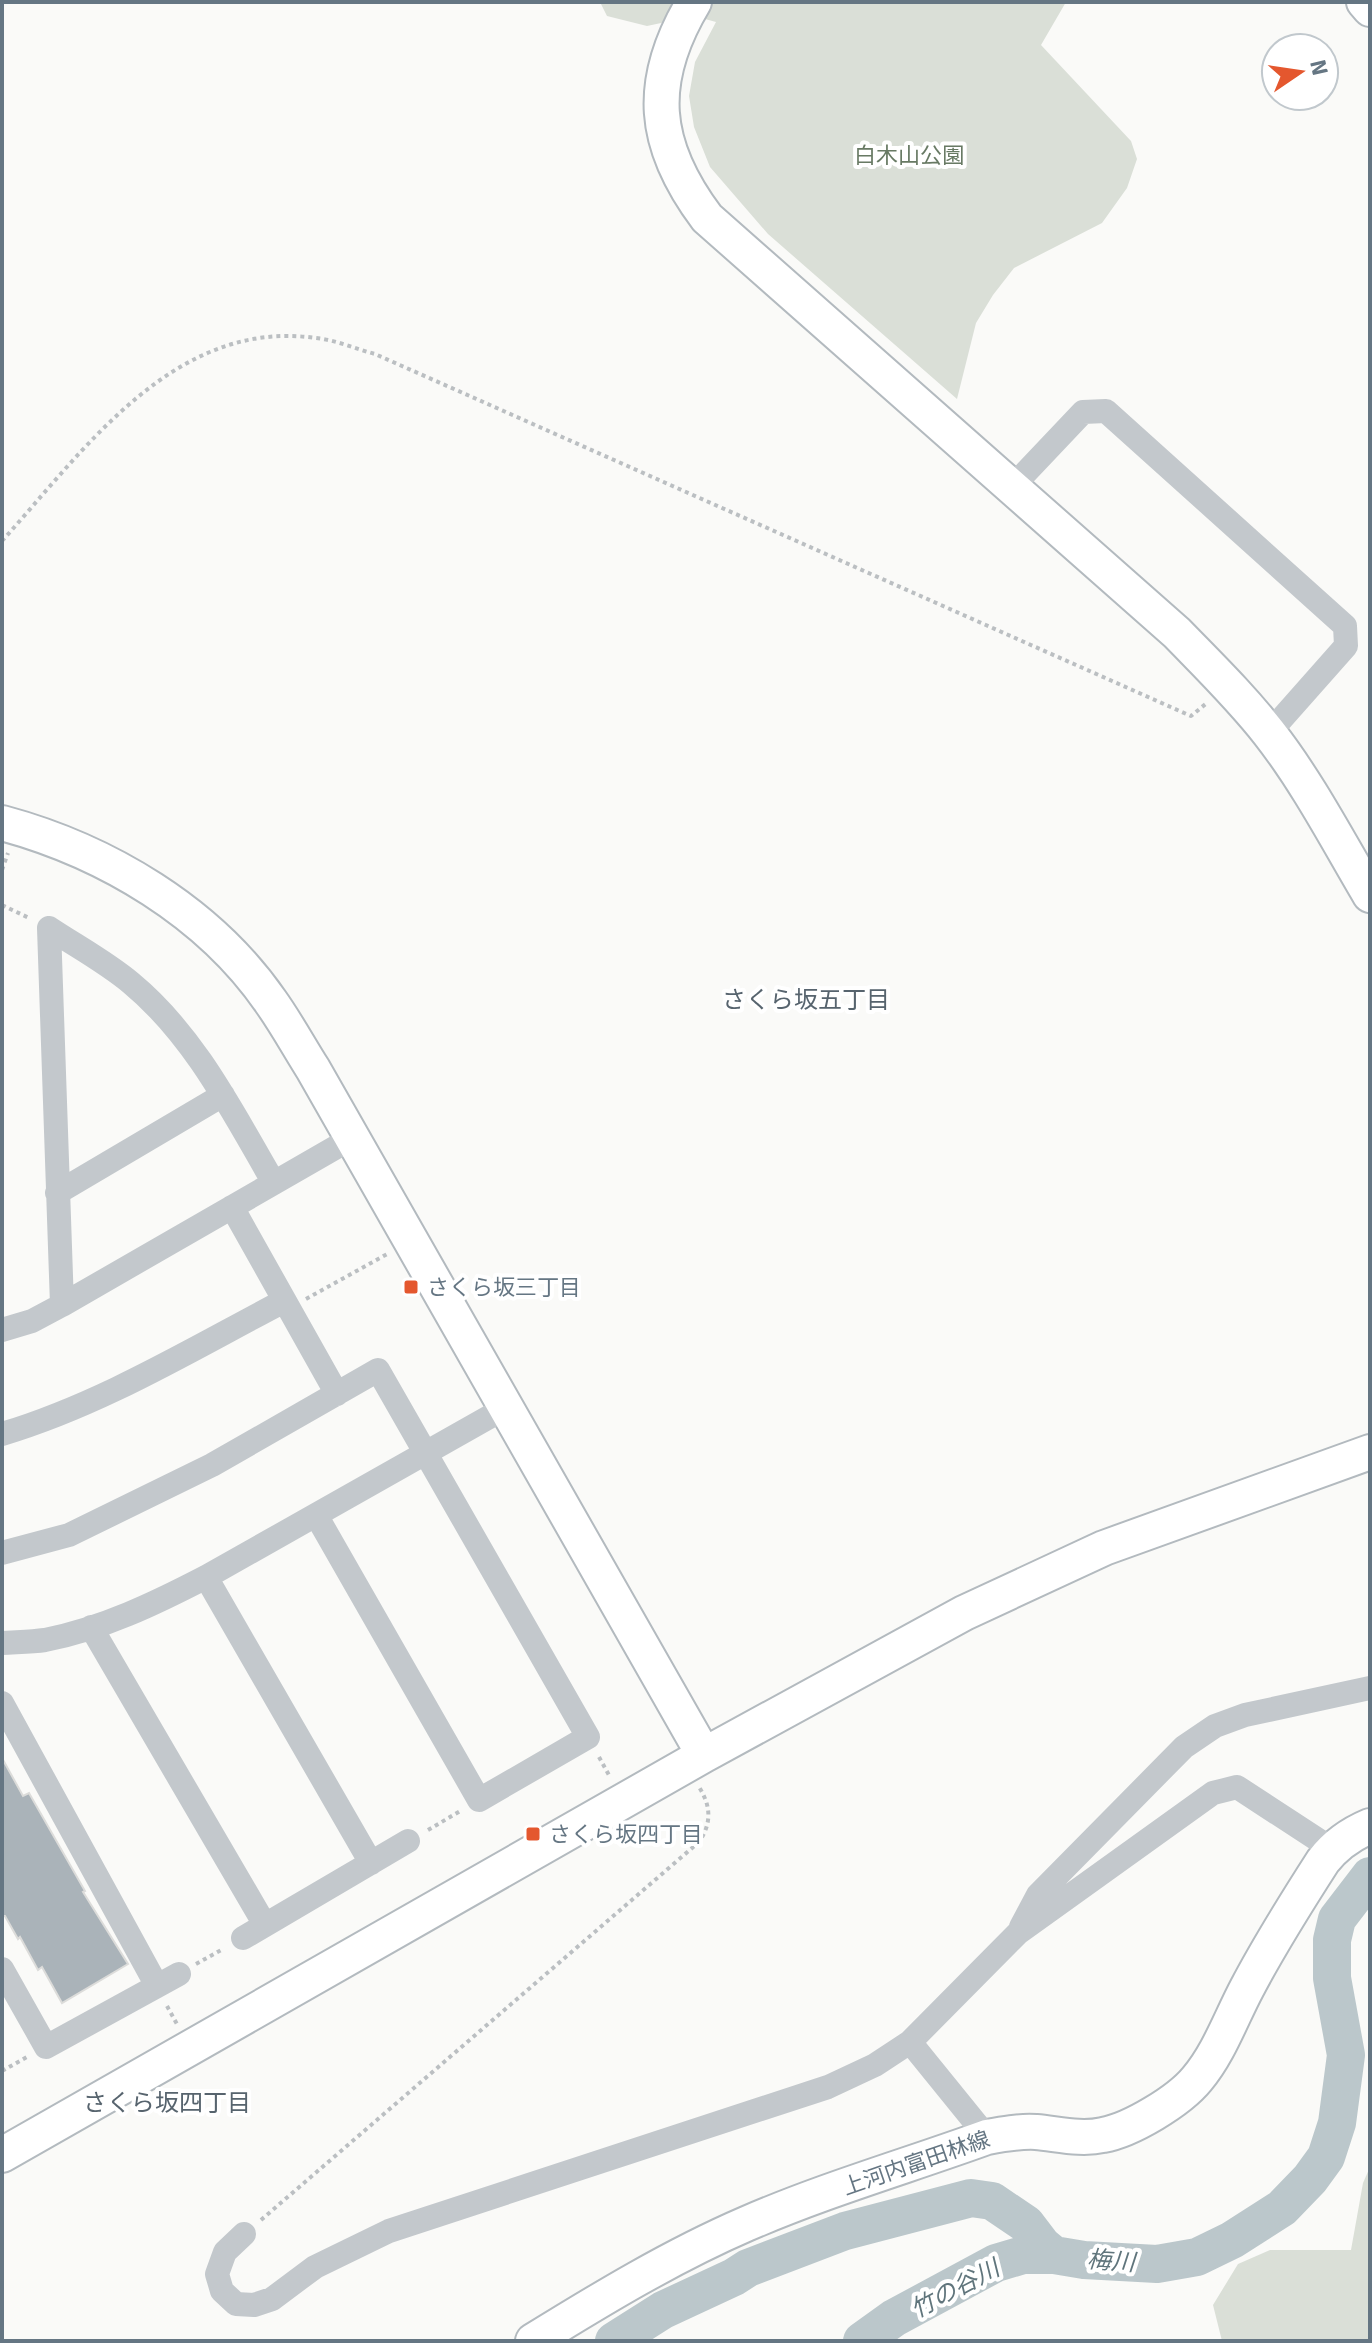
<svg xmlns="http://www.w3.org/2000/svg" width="1372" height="2343" font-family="Signika,'Noto Sans JP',sans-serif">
<rect width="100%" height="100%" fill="#fafaf8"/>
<path fill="#dadfd7" d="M600 2H1066L1041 45 1131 141 1137 159 1127 188 1102 223 1014 268 993 295 976 323 957 399 768 234 710 167 694 127 689 96 695 62 716 22 694 16 647 26 607 16Z
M1370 2167V2341H1222L1213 2305 1238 2264 1270 2250H1351L1363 2183Z"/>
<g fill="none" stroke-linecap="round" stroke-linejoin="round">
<path stroke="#bbc7cb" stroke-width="38" d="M614 2341 663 2310 734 2277 748 2268 845 2231 971 2198 992 2201 1026 2224 1042 2245 1054 2255 1084 2260 1157 2264 1197 2257 1232 2240 1282 2208 1310 2179 1326 2157 1337 2123 1346 2055 1332 1978V1940L1337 1919 1370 1876
M862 2341 894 2318 996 2263 1023 2255H1054"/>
</g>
<path fill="#aab3b9" stroke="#dcdcda" stroke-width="2" d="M2 1758 23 1796 29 1793 85 1891 83 1892 128 1964 62 2003 42 1967 38 1970 20 1937 18 1939 5 1916H2Z"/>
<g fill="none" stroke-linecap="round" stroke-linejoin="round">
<defs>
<path id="secondary" d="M694 2C646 82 652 145 707 218L1177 633C1208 665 1241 697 1269 733 1308 783 1338 841 1370 895
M1364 2 1370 9
M2 823C106 851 209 912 271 1002 286 1023 299 1047 313 1069L704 1755
M2 2155 704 1755 964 1613 1104 1548 1370 1452
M533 2341C601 2299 672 2256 746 2224 824 2190 907 2166 987 2137 1003 2134 1019 2131 1036 2132 1058 2134 1081 2140 1103 2135 1131 2130 1179 2101 1197 2079 1219 2053 1231 2018 1247 1988 1270 1944 1296 1903 1323 1861 1336 1844 1351 1834 1370 1826"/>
</defs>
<use href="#secondary" stroke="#b3babf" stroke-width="38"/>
<path stroke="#bbbfc2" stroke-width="4" stroke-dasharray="4 4" stroke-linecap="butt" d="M2 541C85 449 175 318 316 338 336 340 356 349 375 354L1191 716 1208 702
M2 870 8 853
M2 905 29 918
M306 1299 389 1253
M599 1757 610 1777
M428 1830 462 1810
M196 1964 223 1949
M167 2006 178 2026
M2 2071 27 2057
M261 2220 699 1842C712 1823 711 1806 699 1787"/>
<path stroke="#c3c8cc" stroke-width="24" d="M1012 487 1083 412 1106 411 1345 626 1346 646 1269 733
M49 928 62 1305
M49 928C76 946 106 962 131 983 195 1036 233 1113 274 1183
M57 1193 223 1095
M232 1207 337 1394
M2 1330 32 1321 62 1305 352 1138
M2 1434C102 1404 192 1349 284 1301
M2 1553 69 1535 212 1465 378 1370 588 1737 479 1800 316 1515
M206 1577 371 1863
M91 1627 265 1925
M2 1643C16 1642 31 1642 45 1640 102 1629 156 1603 206 1577L507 1407
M2 1703 157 1986
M1021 1927 1038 1895 1184 1747 1215 1726 1245 1715 1370 1688
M243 1938 408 1841
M2 1969 46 2047 179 1974
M910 2042 987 2137
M244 2234 225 2252 217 2274 222 2291 236 2304 254 2305 272 2299 315 2267 389 2231 828 2087 875 2065 910 2042 1018 1933 1213 1793 1237 1787 1332 1849"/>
<use href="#secondary" stroke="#fff" stroke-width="34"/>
</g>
<g fill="#e4572e" stroke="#fff" stroke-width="3">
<rect x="403" y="1279" width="16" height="16" rx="4"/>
<rect x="525" y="1826" width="16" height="16" rx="4"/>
</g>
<g text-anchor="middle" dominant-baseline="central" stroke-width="8" stroke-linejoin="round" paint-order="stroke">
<g font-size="22" fill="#687a64" stroke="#fff">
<text x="909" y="155">白木山公園</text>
</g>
<g font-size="22" fill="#657683" stroke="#fff" text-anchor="start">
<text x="427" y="1287">さくら坂三丁目</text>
<text x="549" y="1834">さくら坂四丁目</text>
</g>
<g font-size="22" fill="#657683" stroke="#fff">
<text transform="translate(916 2163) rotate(-19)">上河内富田林線</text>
</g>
<g font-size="24" fill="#57646e" stroke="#fff">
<text x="806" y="1000">さくら坂五丁目</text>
<text x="167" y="2103">さくら坂四丁目</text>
</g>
<g font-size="24" font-style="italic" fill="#60757c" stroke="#fff">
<text transform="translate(1111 2261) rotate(4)">梅川</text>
<text transform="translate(955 2289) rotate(-28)">竹の谷川</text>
</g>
</g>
<rect width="1372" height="2343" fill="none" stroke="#657683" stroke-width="8"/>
<g transform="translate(1300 72) rotate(77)"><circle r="38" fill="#ffffff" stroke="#c1c8cd" stroke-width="2"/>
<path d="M0-6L14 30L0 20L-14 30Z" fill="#e4572e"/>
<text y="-12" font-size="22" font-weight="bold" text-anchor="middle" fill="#657683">N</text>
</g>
</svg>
